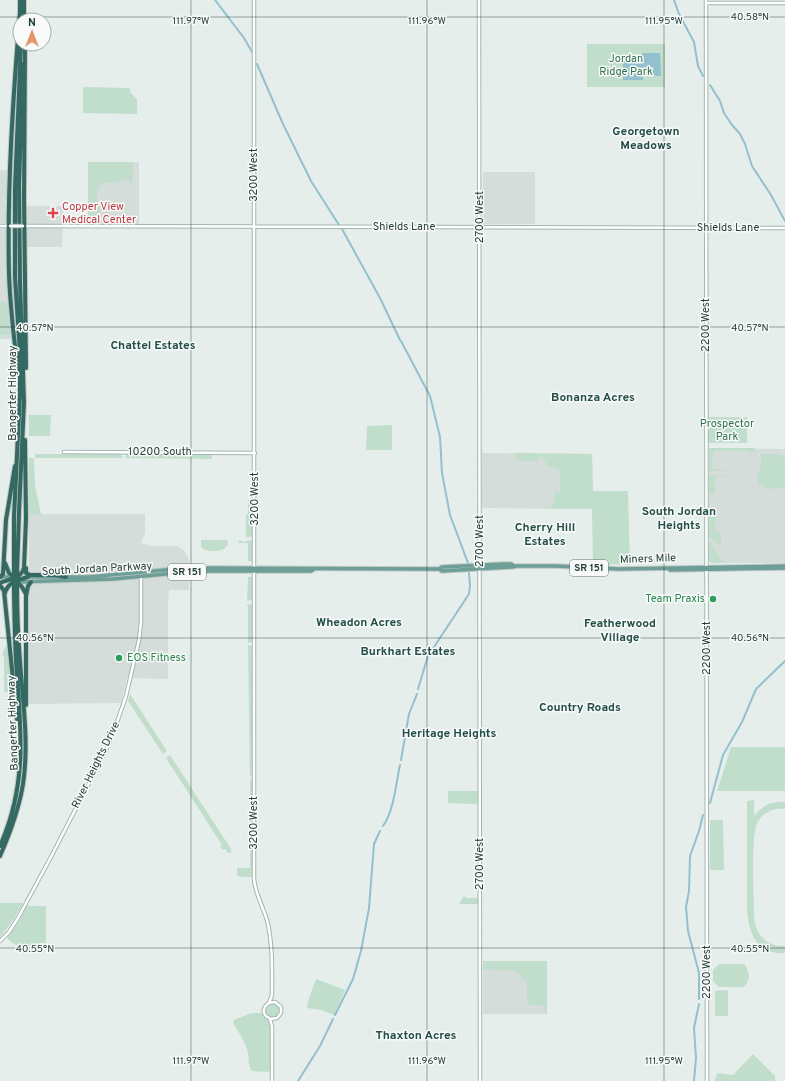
<svg xmlns="http://www.w3.org/2000/svg" width="785" height="1081" font-family="Overpass,sans-serif">
<rect width="100%" height="100%" fill="#e6eeeb"/>
<path fill="#d4ddda" d="M88 162H139V224L88 225Z
M0 170H8L7 223H0Z
M483 172H535V224H483Z
M26 206H63L62 247H26Z
M0 229H6L11 339H0Z
M710 448 785 449V563H712L709 561V450Z
M482 453 592 454 593 509 482 508Z
M29 514H145V533L141 543 152 546H177L184 550 189 560V590H169L168 604V679L127 678 121 703 29 704Z
M483 961H547V1014H483Z"/>
<path fill="#c1ddcb" d="M587 44H665V87H587Z
M83 87 129 88 131 90 130 92 137 99V114L83 113Z
M88 162H133L132 184 130 183 129 180H122L121 183H115V181H113V183H106L105 181 97 189V204H100V212L96 215V223H88Z
M0 302H7L10 335H0Z
M29 415H51L50 436H29Z
M708 417H747V443H709L708 441Z
M392 425V450H366L367 426Z
M710 448H755V459L754 451 750 452V458H752H749V450H746V452L745 451H713L712 468 721 470 735 471H709V450Z
M516 453 592 454 593 491H628L630 565 593 564 592 509 519 508H548L551 507 552 504H554L555 492H560V473L559 470 546 465V461H543V457H539V461H517Z
M35 454H121L123 458H35Z
M128 454 212 455V459L126 458V455Z
M761 454H777L785 457V488L765 489 761 484H759V487H758L757 474H759V468L761 467Z
M29 458H34L35 486 41 514H29Z
M709 475H728V476H716V479L715 480V494H709Z
M248 500H251L252 502V534L251 537H246V514H248Z
M709 509H716L715 531 721 533V547L714 539 709 537Z
M201 540H227L228 544C225 553 207 553 201 547Z
M239 540 244 542 250 540 252 541V561H248V543H239Z
M710 543 713 544 712 546 724 563H712L709 561V543Z
M248 577H252V600L247 601Z
M247 604H251L252 606V641L250 643H248V606Z
M248 645 251 646 252 647V775L250 777Z
M5 647H7L13 693 4 692V657L2 655Z
M130 694 167 751 163 754 128 701Z
M731 747H785V791H717Z
M170 755 231 849V853H228L225 849 223 850 220 846 222 845 166 758Z
M250 779 252 782V876L251 877H240L237 875V868H250Z
M448 791H478V803L476 804 448 803Z
M754 800V816C762 806 772 801 785 802V809C774 808 764 812 758 821 750 836 754 895 754 915 755 933 765 947 785 946V953C757 955 748 933 747 909V801Z
M710 820H723L724 870H710Z
M464 896 466 898H478V904H459Z
M0 903H23L12 922 0 937Z
M27 906H46V942L45 943C29 944 21 952 7 938L18 923Z
M483 961H547V1014H546L544 1006 527 1005 529 1004V1003H527V982L514 970H491L483 969Z
M719 964H744C750 972 751 979 744 987H719L713 981V970Z
M316 979 345 990 334 1015 321 1010 307 1008 308 1001Z
M728 990V1016H715V991Z
M266 1011a7 7 0 1 1 14 0a7 7 0 1 1-14 0Z
M251 1013H261L270 1022V1070L268 1072 252 1071C247 1065 250 1056 247 1049 244 1040 238 1031 233 1023L234 1020Z
M753 1054 775 1076V1081H714L718 1073 733 1075Z"/>
<path fill="#93c0ce" d="M642 53H660L661 76 643 75V80H623V56H642Z"/>
<g fill="none" stroke-linecap="round" stroke-linejoin="round">
<path stroke="#93c0ce" stroke-width="2" d="M215 0 244 38 252 52
M674 0 679 14 694 42 698 66 703 76
M257 64 283 124 311 181 339 225
M710 85 720 101 724 113 732 125 740 134 745 144 752 166 771 195 785 221
M342 229 380 298 400 340
M401 341 430 396 440 437 442 473 450 515 468 563
M418 689 428 656 469 594 470 586 469 573
M401 760 409 714 417 694
M710 803 723 755 742 722 756 689 785 661
M383 826C394 811 396 783 400 765
M699 999V973L688 931 686 907 689 891 690 856 699 831 703 815
M335 1015 353 979 361 951 369 908 374 844 380 831
M298 1081 320 1046 333 1019
M694 1081 696 1058 694 1028 699 1004"/>
<defs>
<path id="secondary" d="M254 0V879C255 893 263 907 267 920 273 945 272 970 272 995L269 1003
M479 0 480 1081
M706 0 707 1081
M706 3H785
M0 226H9
M24 226 785 228
M64 452 255 453
M0 941 9 932 18 918 52 855 106 750 115 728 126 696 139 640 141 622V576
M270 1019 277 1018 281 1013V1007L275 1002C268 1002 261 1007 265 1015 266 1017 269 1017 270 1019 271 1021 271 1024 272 1026V1081"/>
<path id="primary" d="M439 569 442 567 504 564H511L514 566
M670 570 785 568
M0 577H14
M26 577H88L165 570 212 568 439 569 442 571 512 567 516 566H555L619 569 785 566
M16 582 113 579 197 571H311L314 569"/>
<path id="highway" d="M20 0V14
M24 20V0
M25 44 24 197 26 368
M18 371C14 339 10 306 9 274 7 186 13 99 20 12
M5 563 9 573 14 577
M26 568V573L30 575H55L66 577
M14 574V517L20 394V354L15 277V188L21 44
M17 574 19 512 24 402 20 283 19 185 23 64
M0 577 3 574 6 520 15 466
M2 582C11 579 21 578 24 568L26 518 25 440
M17 582 22 587 26 594
M0 585 4 591 17 719
M5 593C8 582 18 580 28 577
M26 705V596L28 586 31 582
M0 846C28 784 21 728 16 662 15 637 14 611 14 585
M0 856C10 833 19 809 23 784 29 744 23 702 20 662 18 636 17 611 17 586"/>
</defs>
<use href="#secondary" stroke="#a2b6b0" stroke-width="4.5"/>
<use href="#primary" stroke="#c2c9c8" stroke-width="5.5"/>
<use href="#highway" stroke="#c2c9c8" stroke-width="6"/>
<use href="#secondary" stroke="#fff" stroke-width="2.5"/>
<use href="#primary" stroke="#6e9f97" stroke-width="3.5"/>
<use href="#highway" stroke="#346962" stroke-width="4"/>
<defs>
<path id="secondary-bridge" d="M10 226H23"/>
</defs>
<use href="#secondary-bridge" stroke="#a2b6b0" stroke-width="4.5" stroke-linecap="butt"/>
<use href="#secondary-bridge" stroke="#fff" stroke-width="2.5"/>
</g>
<path fill="none" stroke="#263f3a" stroke-width="1" stroke-opacity="0.45" d="M191 0V1081M427 0V1081M664 0V1081M0 17H785M0 327H785M0 638H785M0 948H785"/>
<path fill="#e0444e" stroke="#f7faf9" stroke-width="1.5" d="M51 207h4v4h4v4h-4v4h-4v-4h-4v-4h4z"/>
<g fill="#2e9e5b" stroke="#f7faf9" stroke-width="1.5">
<circle cx="713" cy="599" r="4"/>
<circle cx="119" cy="658" r="4"/>
</g>
<g text-anchor="middle" dominant-baseline="central" stroke-width="3" stroke-linejoin="round" paint-order="stroke">
<g fill="#f7faf9" stroke="#657773" stroke-width="1">
<rect x="570" y="560" width="38" height="16" rx="3"/>
<rect x="168" y="564" width="38" height="16" rx="3"/>
</g>
<g font-size="10" font-weight="bold" fill="#263f3a">
<text x="589" y="568">SR 151</text>
<text x="187" y="572">SR 151</text>
</g>
<g font-size="11" fill="#337251" stroke="#f7faf9">
<text x="626" y="59">Jordan<tspan x="626" dy="13">Ridge Park</tspan></text>
<text x="727" y="424">Prospector<tspan x="727" dy="13">Park</tspan></text>
</g>
<g font-size="11" fill="#263f3a" stroke="#f7faf9">
<text transform="translate(254 175) rotate(-90)">3200 West</text>
<text transform="translate(480 217) rotate(-90)">2700 West</text>
<text x="404" y="227">Shields Lane</text>
<text x="728" y="228">Shields Lane</text>
<text transform="translate(706 325) rotate(-90)">2200 West</text>
<text transform="translate(13 393) rotate(-90)">Bangerter Highway</text>
<text x="160" y="452">10200 South</text>
<text transform="translate(255 499) rotate(-90)">3200 West</text>
<text transform="translate(480 541) rotate(-90)">2700 West</text>
<text transform="translate(648 559) rotate(-2)">Miners Mile</text>
<text transform="translate(97 569) rotate(-3)">South Jordan Parkway</text>
<text transform="translate(707 648) rotate(-90)">2200 West</text>
<text transform="translate(13 723) rotate(-92)">Bangerter Highway</text>
<text transform="translate(96 765) rotate(-64)">River Heights Drive</text>
<text transform="translate(254 823) rotate(-90)">3200 West</text>
<text transform="translate(480 864) rotate(-90)">2700 West</text>
<text transform="translate(707 972) rotate(-90)">2200 West</text>
</g>
<g font-size="11" fill="#be3a42" stroke="#f7faf9" text-anchor="start">
<text x="62" y="207">Copper View<tspan x="62" dy="13">Medical Center</tspan></text>
</g>
<g font-size="11" fill="#27864d" stroke="#f7faf9" text-anchor="end">
<text x="705" y="599">Team Praxis</text>
<text x="127" y="658" text-anchor="start">EOS Fitness</text>
</g>
<g font-size="12" font-weight="bold" fill="#234f48" stroke="#f7faf9">
<text x="646" y="132">Georgetown<tspan x="646" dy="14">Meadows</tspan></text>
<text x="153" y="346">Chattel Estates</text>
<text x="593" y="398">Bonanza Acres</text>
<text x="679" y="512">South Jordan<tspan x="679" dy="14">Heights</tspan></text>
<text x="545" y="528">Cherry Hill<tspan x="545" dy="14">Estates</tspan></text>
<text x="359" y="623">Wheadon Acres</text>
<text x="620" y="624">Featherwood<tspan x="620" dy="14">Village</tspan></text>
<text x="408" y="652">Burkhart Estates</text>
<text x="580" y="708">Country Roads</text>
<text x="449" y="734">Heritage Heights</text>
<text x="416" y="1036">Thaxton Acres</text>
</g>
</g>
<g font-size="10" text-anchor="middle" fill="#263f3a" stroke="#f7faf9" stroke-width="3" stroke-linejoin="round" paint-order="stroke">
<text x="750" y="20">40.58°N</text>
<text x="191" y="24">111.97°W</text>
<text x="427" y="24">111.96°W</text>
<text x="664" y="24">111.95°W</text>
<text x="35" y="331">40.57°N</text>
<text x="750" y="331">40.57°N</text>
<text x="35" y="641">40.56°N</text>
<text x="750" y="641">40.56°N</text>
<text x="35" y="952">40.55°N</text>
<text x="750" y="952">40.55°N</text>
<text x="191" y="1064">111.97°W</text>
<text x="427" y="1064">111.96°W</text>
<text x="664" y="1064">111.95°W</text>
</g>
<g transform="translate(32 32)"><circle r="19" fill="#f7faf9" stroke="#a3afad"/>
<path d="M0-3L7 15L0 10L-7 15Z" fill="#e7936b"/>
<text y="-6" font-size="11" font-weight="bold" text-anchor="middle" fill="#263f3a">N</text>
</g>
</svg>
